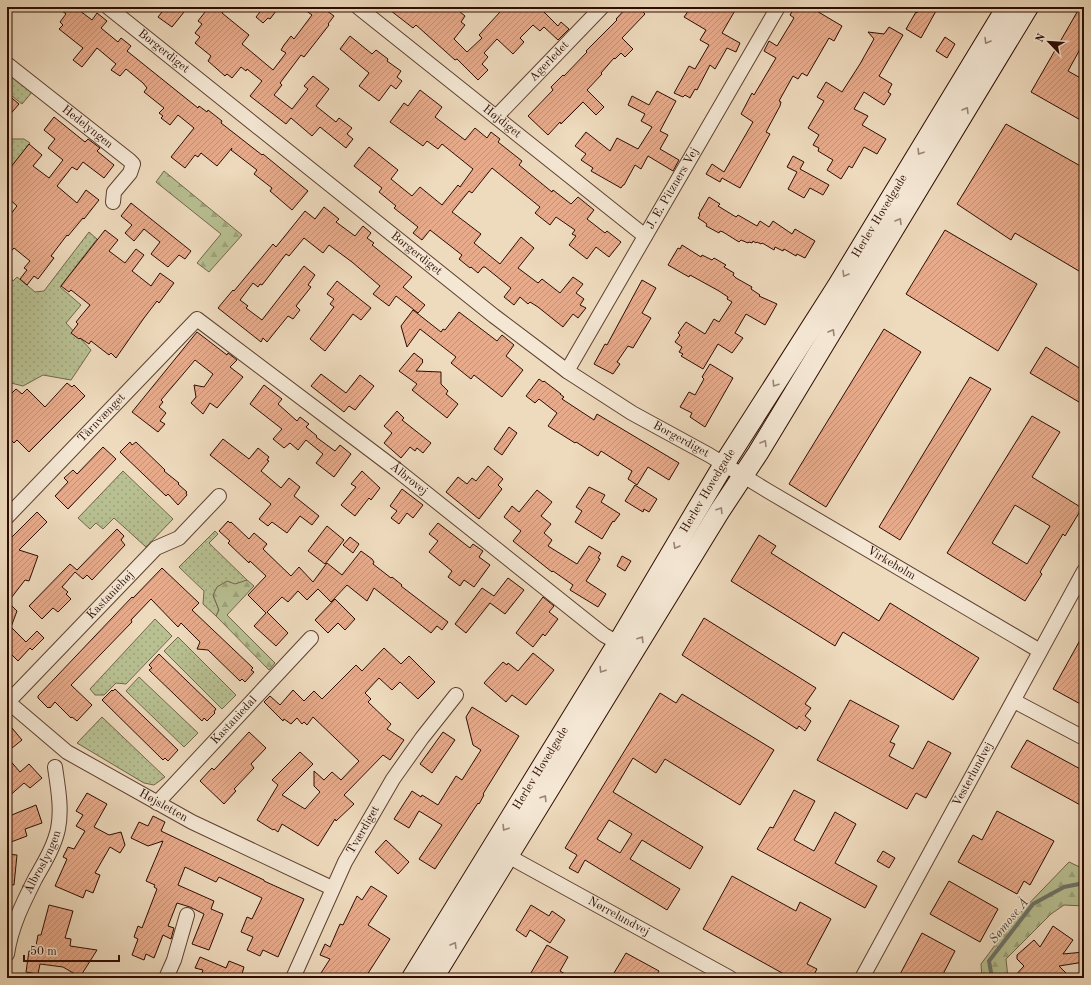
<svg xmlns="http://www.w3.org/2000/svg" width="1091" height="985" font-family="'Old Standard TT',serif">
<defs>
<pattern id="grass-dots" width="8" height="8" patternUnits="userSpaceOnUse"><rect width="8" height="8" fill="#b8c092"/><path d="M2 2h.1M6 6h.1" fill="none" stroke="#9ea47c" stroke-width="1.8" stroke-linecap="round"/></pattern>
<pattern id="forest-firs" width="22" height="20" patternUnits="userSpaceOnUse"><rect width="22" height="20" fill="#b8c092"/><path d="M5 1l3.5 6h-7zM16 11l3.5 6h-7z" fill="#9ea47c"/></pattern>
<pattern id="building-hatch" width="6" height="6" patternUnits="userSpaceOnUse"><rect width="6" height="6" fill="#e7ab8c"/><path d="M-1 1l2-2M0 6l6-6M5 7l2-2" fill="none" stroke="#c69277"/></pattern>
</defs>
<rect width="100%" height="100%" fill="#eedabd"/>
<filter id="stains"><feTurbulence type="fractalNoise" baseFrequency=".005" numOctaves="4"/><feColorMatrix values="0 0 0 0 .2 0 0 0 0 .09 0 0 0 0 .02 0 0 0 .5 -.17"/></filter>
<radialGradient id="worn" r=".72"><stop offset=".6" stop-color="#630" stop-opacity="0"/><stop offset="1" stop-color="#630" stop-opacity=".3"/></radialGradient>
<path fill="url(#grass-dots)" stroke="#73664a" d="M7 70 33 91 22 104 7 92Z
M11 139H24L30 143 7 172V151L12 145Z
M89 232 97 239 60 287 81 305 66 323 91 350 71 380 43 375 23 386 7 382V280L10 277 13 281 17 277 35 292 44 291Z
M123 471 173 519 146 547 114 518 103 529 96 523 90 529 78 518Z
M215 531 218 534 209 543 247 580 213 595 219 610 216 616 203 604 204 591 179 567Z
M155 619 172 636 126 684 116 683 104 695H95L90 689Z
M178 637 236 695 222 709 164 651Z
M139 677 198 733 184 747 126 691Z
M102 717 165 777 154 785 144 783 77 743Z"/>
<path fill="url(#forest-firs)" stroke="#73664a" d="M164 171 242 235 209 272 197 263 221 234 156 182Z
M247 580 254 586 227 615 275 663 269 670 216 616 219 610 213 595 217 587 227 581 235 584Z
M1069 862 1084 869V906L1064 905 1051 914 1006 959 1008 978H982L981 964 1016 917Z"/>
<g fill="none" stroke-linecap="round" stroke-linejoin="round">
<path stroke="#6e7569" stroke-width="4" d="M992 978 989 961 1033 904 1064 887 1084 883"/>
</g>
<path fill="url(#building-hatch)" stroke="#2e0c01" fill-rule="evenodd" d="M57 7H75L92 20 97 13 107 21 101 28 118 42 121 38 131 46 127 51 198 108 199 106 207 112 208 110 222 121 221 123 262 155 263 154 308 191 292 210 270 191 272 188 254 174 257 170 231 150 232 148 217 166 201 153 198 157 195 155 185 168 171 157 194 128 178 115 170 125 161 118 163 116 159 113 164 108 144 92 147 88 143 83 126 69 120 76 111 70 116 64 97 48 82 67 73 60 83 48 59 29 63 25 60 22 66 14Z
M166 7H188L172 27 158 17Z
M209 7H226L222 13 249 35 242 44 273 70 286 53 281 50 284 45 291 36 294 39 312 15 301 7H322L334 16 328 24 329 25 304 57 301 55 280 83 282 85 274 95 292 109 308 89 304 86 313 76 329 89 316 106 336 122 339 118 352 128 347 134 353 139 346 148 320 127 312 136 291 118 286 124 250 96 262 81 247 69 246 71 241 67 232 78 227 74 225 76 208 61 211 56 195 43 200 37 195 33 202 24 198 21Z
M254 7H279L270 19 268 18 263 23 256 17 260 12Z
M386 7H454L465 16 461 22 465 25 454 39 467 52 482 38 479 35 500 12 493 7H539L558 26 561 22 569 29 558 40 544 27 540 31 533 25 520 38 524 42 513 54 497 39 484 53 488 57 482 64 488 70 478 80 457 59 455 60 416 25 413 28Z
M627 7H638L645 14 622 38 633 49 625 57 621 53 615 59 614 58 601 73 602 74 587 90 604 107 596 115 583 102 561 124 560 122 548 135 528 116 553 90 551 87 563 75 564 76 587 52 586 51 617 20 616 19Z
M691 7H737L722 33 740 43 736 52 727 48 715 69 710 65 697 90 695 89 690 98 685 95 683 97 674 93 689 66 695 69 709 45 700 40 706 30 684 17Z
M795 7H810L842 26 834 41 829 38 807 76 802 73 798 79 793 76 779 101 781 102 780 106 766 132 770 134 740 188 722 178 720 182 706 174 712 164 724 172 753 122 741 114 752 93 754 95 776 58 764 51 769 41 777 46 794 18 790 15Z
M920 7H929L936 11 921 38 906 29 916 12 917 13Z
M1080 7H1084V42L1068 71 1084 80V122L1031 92Z
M889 27 903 35 879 76 892 84 888 92 891 94 884 105 864 92 854 109 868 116 862 125 886 139 877 154 864 147 852 168 849 166 841 179 827 170 833 160 818 151 819 148 813 145 819 135 808 128 824 101 817 97 826 82 842 92 860 64 874 39 868 32 884 34Z
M350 36 372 54 376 50 388 59 387 61 401 71 397 77 402 81 396 89 391 85 379 101 359 86 369 73 340 49Z
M945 37 955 44 947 58 936 51Z
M420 90 442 107 435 117 465 140 475 128 487 138 491 132 500 139 498 142 522 161 519 165 552 192 553 190 571 204 578 197 594 210 587 219 605 233 607 231 621 242 609 257 596 247 587 259 569 245 576 236 572 234 575 230 556 217 550 225 535 213 540 207 492 168 472 193 469 191 452 212 481 234 474 243 500 264 521 237 534 248 518 268 538 283 542 279 560 293 573 277 583 284 576 293 584 299 580 305 586 308 578 318 573 314 563 327 538 307 530 302 528 304 520 297 514 305 504 297 511 288 485 267H483L478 273 471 267 470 268 459 259 462 255 430 230 422 240 413 233 418 227 394 208 396 206 379 192 382 188 354 166 369 147 398 170 391 179 412 196 420 187 442 205 458 185 460 187 473 169 442 144 438 149 427 141 423 146 390 122 404 103 408 106Z
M657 91 676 101 660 131 668 135 660 149 679 160 673 171 648 156 641 169 635 165 624 185H623L621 188 591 171 593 168 581 160 586 154 575 146 586 132 610 151 617 138 638 149 652 127 641 121 645 114 628 105 632 96 649 105Z
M7 94 19 104 7 118Z
M54 117 85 142 88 139 100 148 97 151 114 165 104 178 83 162 77 170 72 167 57 186 77 203 86 190 99 200 84 219 83 218 68 236 67 235 51 256 54 258 38 279 34 276 27 285 20 279 27 270 24 268 30 261 14 248 7 256V219L17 206 7 197V172L29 144 42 155 33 166 49 178 63 160 48 148 55 139 44 130Z
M1006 124 1084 168V274L1015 233 1011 240 957 204Z
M793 156 804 162 800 169 829 185 823 195 810 188 804 198 788 189 797 172 787 167Z
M709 197 720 204 718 206 736 217 738 215 757 226 760 221 769 227 773 221 792 234 795 229 815 241 805 258 797 254 796 256 784 249 783 251 775 247 774 250 764 244 762 243 761 244 757 242 756 243 753 241 752 243 749 242 748 243 741 240 739 242 723 232 720 231 719 233 706 226 707 224 698 218 700 215 699 214Z
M131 203 191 251 185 259 179 255 168 267 151 254 160 242 144 229 134 241 125 233 132 225 121 216Z
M324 207 339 219 336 222 355 236 363 226 371 233 367 238 374 243 372 245 412 277 403 287 425 305 418 313 396 296 389 306 373 294 380 286 352 262 329 245 323 253 304 238 289 256 286 254 262 285 260 284 258 287 253 283 240 300 248 306 246 308 262 320 304 266 315 275 308 285 311 287 296 306 300 310 293 319 288 316 267 342 263 338 261 342 218 308 233 290 234 291 273 244 276 247 305 211 315 219Z
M105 230 118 240 109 251 125 263 136 249 144 255 132 271 151 286 160 273 174 283 159 303 157 301 144 318 116 358 111 353 109 355 91 341 89 344 80 338 79 339 71 333 78 324 76 322 90 305 71 290 69 292 61 286Z
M945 230 1037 284 998 351 906 294Z
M682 245 701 257 702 255 712 260 714 258 726 265 724 267 734 273 733 275 736 278 752 287 751 289 760 295 759 296 777 304 765 325 746 314 735 333 743 338 732 353 718 344 703 369 681 356 683 354 679 352 682 347 675 342 680 335 678 333 686 322 705 334 714 319 719 322 732 302 727 299 728 297 719 291 690 275 689 277 668 265 678 248 680 249Z
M642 280 656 288 642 313 651 318 633 348 628 346 617 362 620 364 613 374 594 364 605 344 607 345Z
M337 281 371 308 361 320 353 314 325 351 310 339 334 307 330 304 334 299 327 294Z
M413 310 441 332 443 329 445 330 459 312 497 341 502 335 514 345 506 356 523 370 502 397 474 375 471 379 451 363 456 357 420 329 407 347 401 326Z
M884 329 921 352 826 507 789 484Z
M197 332 227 355 228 353 237 360 230 367 243 377 217 408 210 403 203 414 191 403 196 397 194 385 204 387 213 374 195 360 161 400 163 402 159 407 166 413 160 421 165 424 158 432 132 412Z
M1046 347 1084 371V405L1030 373Z
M414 353 423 360 422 361 423 362 416 371 441 372V384L448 391 446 394 458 404 447 418 412 390 417 384 399 371Z
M710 364 733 378 705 427 690 417 692 413 680 407 689 392 695 395 704 379 702 377Z
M321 374 346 393 360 375 374 386 355 410 349 406 344 412 311 386Z
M970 377 991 389 900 540 879 527Z
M539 379 543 382 544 381 561 394H560L564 397 562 399 594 420 597 414 679 463 669 480 648 467 637 485 628 479 632 471 601 451 598 456 576 442 575 443 548 426 557 413 539 399 535 403 526 396Z
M67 383 72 387 74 385 85 396 29 452 17 440 14 443 7 436V398L16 389 22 394 27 389 45 407Z
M264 385 282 399 278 404 297 421 300 417 309 424 306 427 317 436 316 437 335 451 340 445 351 454 334 477 316 463 323 454 306 440 298 450 290 443 284 448 273 439 282 429 250 404Z
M397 411 404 418 402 420 431 443 423 453 417 448 415 451 410 447 401 458 384 443 392 433 384 426Z
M1032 416 1060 432 1032 477 1082 508 1065 536 1063 534 1040 572 1042 574 1025 601 947 553ZM1015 505 1050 526 1027 564 992 543Z
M509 427 517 433 502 455 494 449Z
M223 439 249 459 258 448 269 457 267 460 269 461 261 471 281 488 289 478 300 487 294 496 319 516 312 525 300 516 287 533 272 522 268 526 259 519 271 504 210 455Z
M130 442 132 445 136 442 165 470 164 471 179 483 178 484 187 492 186 493 187 495 178 505 168 494 166 496 120 452Z
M103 447 116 459 68 509 55 496 68 482 64 478 73 470 77 474Z
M488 466 503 479 498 485 502 489 479 519 446 492 458 477 467 484 472 478 476 481Z
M362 471 380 488 371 500 369 498 355 516 341 505 356 487 351 484Z
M635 485 657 499 649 512 644 509 643 512 625 501Z
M589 487 605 495 601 502 620 514 614 522 613 521 602 539 575 522 582 511 576 507Z
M402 489 423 505 413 518 407 513 399 524 391 518 397 511 390 506Z
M537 490 552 502 541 516 551 524 544 533 552 540 548 546 577 564 589 546 601 553 598 558 600 559 586 581 606 594 598 607 570 590 573 585 553 571 552 572 513 541 521 531 504 517 512 506 519 512Z
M37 512 47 522 19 550 38 556 29 581 25 580 8 602 17 611 11 627 26 642 37 631 44 638 32 650 30 648 18 661 7 650V542Z
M228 521 230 523 231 522 249 539 254 533 267 544 263 549 291 576 299 567 313 582 327 563 342 575 361 551 372 559 374 562 373 564 391 578 392 577 402 585 401 586 448 622 442 630 437 626 431 633 374 588 367 601 347 585 331 602 318 589 307 600 298 591 288 602 282 597 267 612 288 633 276 646 254 626 266 613 248 595 266 576 250 561 249 563 228 543 230 541 219 531Z
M438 523 470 548 473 544 483 551 479 557 490 565 474 587 464 580 460 586 448 577 452 571 429 552 438 541 429 534Z
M327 526 344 540 325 564 308 551Z
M117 529 124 536 121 540 125 545 92 580 87 575 83 579 75 572 62 587 68 592 66 594 71 599 58 612 53 608 42 619 29 606 70 564 77 570Z
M759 535 776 546 771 553 879 621 890 603 979 658 953 700 843 632 835 646 731 581Z
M350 537 359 544 353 553 343 545Z
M622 556 631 561 625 571 617 566Z
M162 568 199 603 192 610 253 668 251 670 254 672 245 682 242 679 240 681 208 650 197 649 200 642 181 623 178 627 151 599 131 620 132 622 71 685 92 705 77 721 72 717 71 718 55 702 50 708 49 707 48 708 38 698V696L132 597 133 598Z
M508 578 524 590 505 614 490 603 466 633 455 624 482 588 494 596Z
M543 597 554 606 549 612 558 619 545 636 543 634 533 647 516 633Z
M335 599 355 619 345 630 338 623 328 633 315 620Z
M704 618 816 688 805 704 811 708 805 716 811 721 805 731 799 726 797 729 682 655Z
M1084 633V706L1053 689Z
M384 648 401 664 409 656 435 682 418 699 400 682 392 690 379 678 365 693 371 699 368 702 391 724 387 729 404 740 390 760 383 755 344 795 354 804 336 821 335 819 318 846 282 824 278 832 274 829 273 830 257 820 278 785 272 780 300 752 313 764 282 795 305 809 320 792 314 786V771L324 780 332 772 341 780 359 761 313 717 307 725 304 722 302 724 297 718 291 724 284 719 283 721 264 702 270 696 280 705 293 690 304 701 314 691 322 699 356 665 362 671Z
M533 653 554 670 526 705 512 695 506 702 484 683 503 662 507 665 508 663 518 671Z
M159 654 216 709 214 712 215 713 207 721 204 718 202 721 149 670 152 668 149 665Z
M115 689 178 750 168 761 165 758 163 760 102 700 112 690 113 691Z
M660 693 676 703 682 694 774 750 740 805 665 759 656 773 633 758 613 792 703 847 690 869 642 840 630 859 680 889 667 910 585 860 578 873 569 868 577 855 565 848ZM609 820 632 834 620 853 597 839Z
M850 700 899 726 890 742 895 744 889 756 913 769 928 741 951 753 926 798 916 793 907 809 817 760Z
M472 707 519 736 483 794 484 795 479 804 478 803 435 869 419 859 442 825 419 811 409 828 394 819 412 791 421 797 422 795 438 805 456 776 462 780 481 750 473 745 466 717Z
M7 722 22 740 7 752Z
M249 732 266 748 251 764 254 768 234 789 236 791 224 804 200 781 212 768 214 770Z
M443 732 455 740 432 773 420 764Z
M1027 740 1084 771V807L1011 767Z
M7 757 20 772 29 764 42 778 30 788 24 783 7 798Z
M794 790 815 801 794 840 814 851 835 812 856 824 835 863 877 886 865 908 757 849 770 827 773 828Z
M87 793 107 804 94 827 109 835 121 832 125 845 120 853 110 847 95 873 100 875 93 893 86 890 83 898 55 886 67 859 63 857 68 847 74 849 85 831 76 826 83 815 76 811Z
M36 805 42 823 25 829 27 836 11 842 7 832V817Z
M997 811 1054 841 1030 885 1024 881 1017 894 958 862 973 835 982 840Z
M153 816 165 822 161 831 264 880V881L304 899 278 957 263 950 260 956 247 950 253 937 241 932 247 917 252 919 262 898 219 877 216 882 185 867 178 885 214 901 211 909 223 914 209 950 192 944 204 914 190 907 177 903 168 926 174 928 171 939 163 935 154 958 146 954 144 960 132 955 138 939 134 937 138 926 142 928 157 889 154 887 155 885 146 881 163 841 148 846 131 838 139 822 148 826Z
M386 840 409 862 398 874 375 852Z
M883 851 895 858 889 868 877 861Z
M7 854 17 855 14 885 7 884Z
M732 876 796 911 800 902 831 919 807 964 817 969 812 978H791L703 929Z
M949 881 998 909 980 942 930 914Z
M371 886 387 896 368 925 390 939 365 978H328L321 973 330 959 320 955 325 944 330 947 340 924 343 925 357 896 362 900Z
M49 905 73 911 65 938 71 939 70 946 97 950 80 977 63 967 40 964 38 974 26 972 29 951H35L38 935H41Z
M531 905 549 916 552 911 565 920 550 943 530 930 526 937 516 930Z
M1053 926 1073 940 1063 954 1084 952V962L1059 966 1071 978H1013L1024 966 1017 959V955L1034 940 1040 947Z
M922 933 955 951 941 978H898Z
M547 945 568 957 560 971 572 978H528Z
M626 953 659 971 655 978H611Z
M200 957 226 968 229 961 244 967 242 974 250 978H200L203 970 195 968Z"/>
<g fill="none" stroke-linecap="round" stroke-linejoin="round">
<defs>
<g id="minor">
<path id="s1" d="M108 7 494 316 567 371 632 413 709 455 768 491 1040 651"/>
<path id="s2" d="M358 7 645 236"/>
<path id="s3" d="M7 64 129 160 133 164 130 173 114 192 113 202"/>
<path id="s4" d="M496 117 602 7"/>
<path id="s5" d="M567 371 778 7"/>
<path id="s6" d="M7 517 197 319 397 470 604 635 618 643"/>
<path id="s7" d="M7 701 67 752 192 822 332 888"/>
<path d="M1014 701 1084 738"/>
<path id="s8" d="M8 702 156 548 179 538 219 496"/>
<path id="s9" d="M157 803 311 638"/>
<path id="s10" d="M509 855 517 861 730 978"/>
<path id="s11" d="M7 954C11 927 23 903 35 879 44 863 54 847 58 829 62 809 58 788 55 767"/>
<path d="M166 978 174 960 187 915"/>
<path id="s12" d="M293 978 345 862 393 779 422 738 456 695"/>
<path id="s13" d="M862 978 1084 571"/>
</g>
<g id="secondary">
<path id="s14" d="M412 978 618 643 724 464 837 287 1007 7"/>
<path d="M433 978 719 512 758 453 1028 7"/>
</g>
</defs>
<use href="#minor" stroke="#5e4030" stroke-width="16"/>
<use href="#secondary" stroke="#2e0c01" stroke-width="22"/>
<use href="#minor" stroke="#f4e7d4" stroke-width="14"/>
<use href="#secondary" stroke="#f4e7d4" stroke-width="20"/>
</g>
<defs><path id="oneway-chevron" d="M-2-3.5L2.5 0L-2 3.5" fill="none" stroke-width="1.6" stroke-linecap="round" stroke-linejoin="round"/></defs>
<g stroke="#9b8475">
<use href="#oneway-chevron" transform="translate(987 41) rotate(121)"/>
<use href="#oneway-chevron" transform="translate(966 110) rotate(-59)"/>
<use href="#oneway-chevron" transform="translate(920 152) rotate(122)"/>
<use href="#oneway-chevron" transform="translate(899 221) rotate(-59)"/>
<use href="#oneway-chevron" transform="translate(845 274) rotate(121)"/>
<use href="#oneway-chevron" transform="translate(832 332) rotate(-59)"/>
<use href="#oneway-chevron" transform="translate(775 384) rotate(123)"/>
<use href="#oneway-chevron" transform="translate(764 443) rotate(-59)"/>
<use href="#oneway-chevron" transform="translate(720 510) rotate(-58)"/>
<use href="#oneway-chevron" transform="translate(676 546) rotate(120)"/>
<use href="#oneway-chevron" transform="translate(641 639) rotate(-58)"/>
<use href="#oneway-chevron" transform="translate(602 670) rotate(122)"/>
<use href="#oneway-chevron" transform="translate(544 798) rotate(-58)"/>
<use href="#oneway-chevron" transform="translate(505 828) rotate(122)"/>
<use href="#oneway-chevron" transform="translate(454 945) rotate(-59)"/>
</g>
<g text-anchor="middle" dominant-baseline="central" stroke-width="3" stroke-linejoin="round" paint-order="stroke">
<g font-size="12" fill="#2e0c01" stroke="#f4e7d4">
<text stroke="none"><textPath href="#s1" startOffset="71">Borgerdiget</textPath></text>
<text stroke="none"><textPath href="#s4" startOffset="77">Agerledet</textPath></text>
<text stroke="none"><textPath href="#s2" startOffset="184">Højdiget</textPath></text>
<text stroke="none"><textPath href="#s3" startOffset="102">Hedelyngen</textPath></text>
<text stroke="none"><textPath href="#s5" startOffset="211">J. E. Pitzners Vej</textPath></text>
<text stroke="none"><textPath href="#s14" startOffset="894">Herlev Hovedgade</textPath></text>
<text stroke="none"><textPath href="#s1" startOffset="395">Borgerdiget</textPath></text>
<text stroke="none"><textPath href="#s6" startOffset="137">Tårnvænget</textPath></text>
<text stroke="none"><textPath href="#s1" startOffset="719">Borgerdiget</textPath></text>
<text stroke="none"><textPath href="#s6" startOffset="540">Ålbrovej</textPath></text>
<text stroke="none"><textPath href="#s14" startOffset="570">Herlev Hovedgade</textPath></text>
<text stroke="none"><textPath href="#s1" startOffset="963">Virkeholm</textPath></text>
<text stroke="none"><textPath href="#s8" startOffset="148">Kastaniehøj</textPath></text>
<text stroke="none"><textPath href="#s9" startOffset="113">Kastaniedal</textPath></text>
<text stroke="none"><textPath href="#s14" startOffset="246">Herlev Hovedgade</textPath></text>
<text stroke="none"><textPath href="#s13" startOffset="232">Vesterlundvej</textPath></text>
<text stroke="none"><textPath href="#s7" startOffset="189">Højsletten</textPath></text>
<text stroke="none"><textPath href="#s12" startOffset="164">Tværdiget</textPath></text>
<text stroke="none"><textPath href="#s11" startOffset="99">Ålbroslyngen</textPath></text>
<text stroke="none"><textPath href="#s10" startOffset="126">Nørrelundvej</textPath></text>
</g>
<g font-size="13" font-style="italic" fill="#53493e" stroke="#f4e7d4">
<text transform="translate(1009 921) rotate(-51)">Sømose Å</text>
</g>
</g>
<rect width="1091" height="985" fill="none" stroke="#eedabd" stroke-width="24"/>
<rect x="8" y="8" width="1075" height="969" fill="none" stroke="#2e0c01" stroke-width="2"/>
<rect x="12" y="12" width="1067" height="961" fill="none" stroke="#2e0c01"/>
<g transform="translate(1049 42) rotate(295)" stroke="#f4e7d4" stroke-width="3" paint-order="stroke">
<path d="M0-3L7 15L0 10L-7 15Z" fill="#2e0c01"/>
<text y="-6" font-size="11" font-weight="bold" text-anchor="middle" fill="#2e0c01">N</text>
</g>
<path d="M24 955v6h95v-6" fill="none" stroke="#2e0c01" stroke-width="2"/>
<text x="30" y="955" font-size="12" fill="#2e0c01" stroke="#f4e7d4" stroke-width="3" paint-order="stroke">50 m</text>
<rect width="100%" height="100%" filter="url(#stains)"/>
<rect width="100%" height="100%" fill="url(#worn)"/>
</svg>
